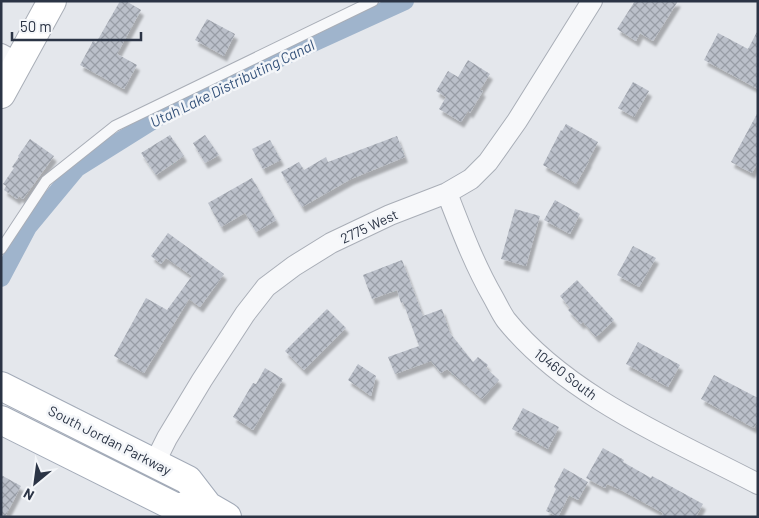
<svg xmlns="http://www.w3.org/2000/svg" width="759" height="518" font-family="Barlow,sans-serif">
<defs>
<pattern id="building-cross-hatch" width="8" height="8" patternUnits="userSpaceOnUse" patternTransform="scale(1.25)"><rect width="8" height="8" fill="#bbc0ca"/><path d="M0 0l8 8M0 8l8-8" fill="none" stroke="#989da6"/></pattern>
<filter id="shadow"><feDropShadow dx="3" dy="5.5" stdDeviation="1" flood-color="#0004"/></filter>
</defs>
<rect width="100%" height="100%" fill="#e4e7ec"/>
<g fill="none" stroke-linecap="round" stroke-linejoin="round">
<path stroke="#9fb4cc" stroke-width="18" d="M1 278 28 227 77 168 160 116 271 62 405 1"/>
</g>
<path fill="url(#building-cross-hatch)" filter="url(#shadow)" d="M120 1H126L141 10 117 54 137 65 124 89 80 65 93 41 96 43Z
M635 1H678L653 41 640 33 636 41 617 29Z
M207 19 235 34 224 56 195 40Z
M758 30V89L704 60 718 33 748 49Z
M468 60 490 74 480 90 483 91 470 113 468 111 461 122 439 109 446 97 436 91 448 71 458 77Z
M633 82 649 91 634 117 618 108Z
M758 112V162L752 173 731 162Z
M566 124 598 142 588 161H589L576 184 543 165 561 130 562 131Z
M170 135 184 156 156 175 141 153Z
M205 135 219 155 205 163 193 143Z
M397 136 405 157 351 179 302 207 281 172 299 162 304 170 326 157 328 162Z
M30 139 54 156 23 199 19 196 17 199 4 190 6 186 3 184 14 168 12 167 19 157 18 156Z
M270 140 281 160 263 169 252 149Z
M252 178 276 220 256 232 245 213 221 227 208 203Z
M555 200 580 214 570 234 544 220Z
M515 209 540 216 526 266 501 259Z
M168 233 224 274 200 307 189 299 144 373 114 356 146 298 167 310 192 276 166 258 161 264 151 256Z
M633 246 656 258 639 287 617 275Z
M402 260 423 316 442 309 450 333 473 362 478 357 488 365 486 368 499 380 482 399 447 369 441 373 431 361 395 374 388 357 419 346 403 302 401 303 397 290 372 299 363 275Z
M577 280 614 320 596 337 583 322 581 324 568 310 570 308 560 296Z
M327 309 346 328 304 370 285 351Z
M638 342 680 365 668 387 626 364Z
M358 364 376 376 371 396 348 380Z
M265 368 283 379 253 430 233 417 253 383 256 384Z
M714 375 758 398V421L754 428 701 399Z
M523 408 559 427 548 449 512 429Z
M603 448 624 460 623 462 651 478 652 476 703 504 696 517H661L663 513 619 489 607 484 605 488 586 478Z
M564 468 588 482 578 500 569 495 558 517 546 511 556 489 554 487Z
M1 475 21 486 5 517H1Z"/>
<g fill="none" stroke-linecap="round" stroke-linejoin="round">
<defs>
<path id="lane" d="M1 249 46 181 115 126 373 1"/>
<path id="street" d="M1 54 18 63
M447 193C461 229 474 264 493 297 497 304 501 313 506 320 568 397 672 439 758 484
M155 462 167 438 202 380 245 314 266 287 294 266 331 243 390 215 447 193 471 179 488 162 517 121 592 1"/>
<path id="secondary" d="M1 94 52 1"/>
<path id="primary" d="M1 386 188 480 208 506 227 517
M1 420 175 507 208 506"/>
</defs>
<use href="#lane" stroke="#a9aeb7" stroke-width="12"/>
<use href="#street" stroke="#a9aeb7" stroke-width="22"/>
<use href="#secondary" stroke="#a9aeb7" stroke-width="30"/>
<use href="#primary" stroke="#a3abb8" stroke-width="30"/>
<use href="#lane" stroke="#f7f8fa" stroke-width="10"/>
<use href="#street" stroke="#f7f8fa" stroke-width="20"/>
<use href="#secondary" stroke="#fff" stroke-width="28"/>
<use href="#primary" stroke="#fff" stroke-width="28"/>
</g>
<g text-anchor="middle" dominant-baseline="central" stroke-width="5" stroke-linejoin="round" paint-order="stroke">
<g font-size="14" fill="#2b3445" stroke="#f4f6f9">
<text transform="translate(369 226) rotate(-25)">2775 West</text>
<text transform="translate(566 374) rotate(37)">10460 South</text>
<text transform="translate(110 440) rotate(27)">South Jordan Parkway</text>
</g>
<g font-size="15" font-style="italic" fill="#34527a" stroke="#f4f6f9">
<text transform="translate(232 83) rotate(-26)">Utah Lake Distributing Canal</text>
</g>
</g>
<rect width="759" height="518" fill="none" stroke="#2b3445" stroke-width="5"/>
<g transform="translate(35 483) rotate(209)" stroke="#f4f6f9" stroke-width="4" paint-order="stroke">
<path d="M0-4L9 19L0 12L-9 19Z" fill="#2b3445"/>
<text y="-8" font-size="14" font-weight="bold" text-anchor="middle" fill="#2b3445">N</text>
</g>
<path d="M12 32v8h129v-8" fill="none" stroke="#2b3445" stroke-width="2.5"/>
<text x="20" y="32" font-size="15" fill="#2b3445" stroke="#f4f6f9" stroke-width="4" paint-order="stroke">50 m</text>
</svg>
